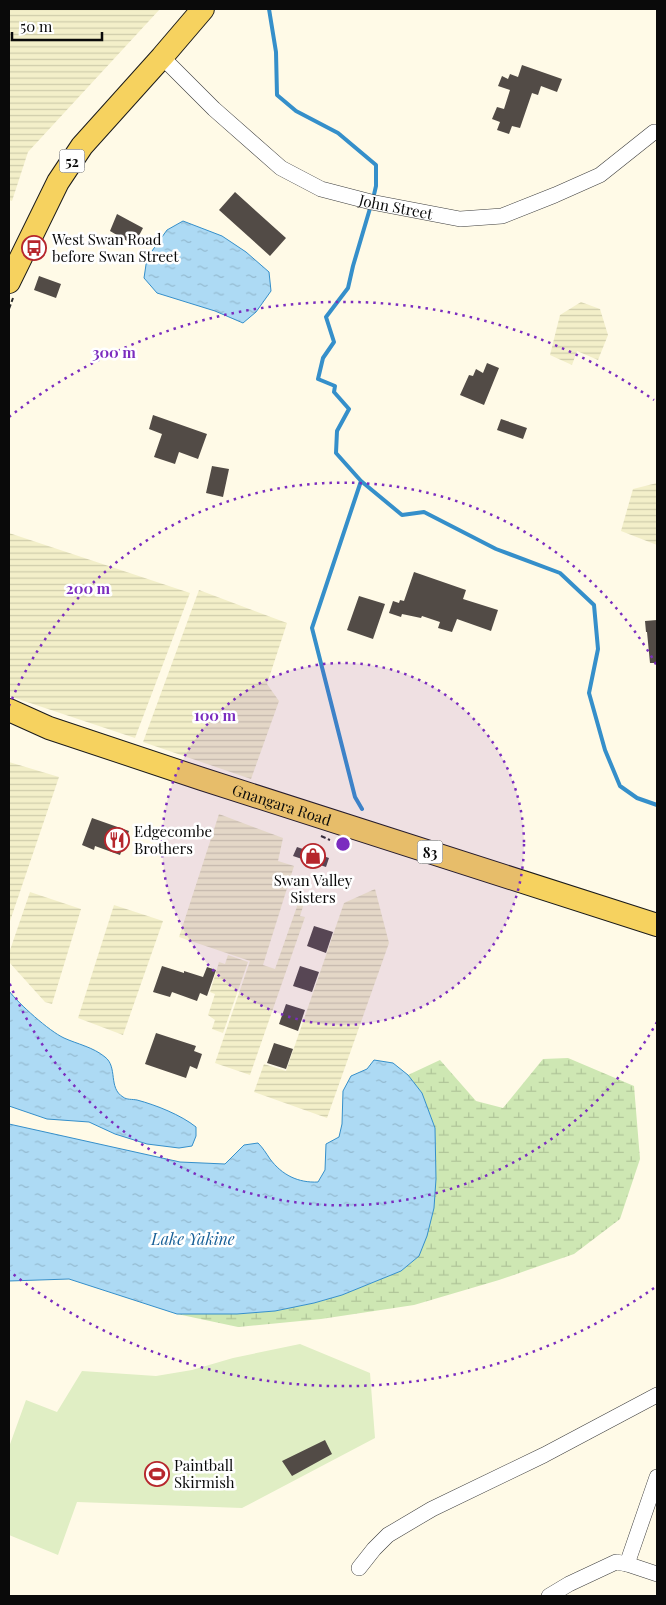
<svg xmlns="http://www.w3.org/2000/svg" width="666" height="1605" font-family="'Playfair Display',serif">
<defs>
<pattern id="farmland-rules" width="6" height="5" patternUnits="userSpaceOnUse" patternTransform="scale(1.25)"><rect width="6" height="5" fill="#f3efc9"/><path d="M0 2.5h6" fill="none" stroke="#cfccab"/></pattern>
<pattern id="wetland-marsh" width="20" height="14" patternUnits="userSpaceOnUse" patternTransform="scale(1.25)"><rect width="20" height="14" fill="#cee7b3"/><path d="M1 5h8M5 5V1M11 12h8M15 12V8" fill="none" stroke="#b0c599"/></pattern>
<pattern id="water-ripples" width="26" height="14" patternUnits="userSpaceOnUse" patternTransform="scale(1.25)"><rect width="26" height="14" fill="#addaf4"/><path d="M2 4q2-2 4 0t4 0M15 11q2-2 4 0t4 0" fill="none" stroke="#94bad0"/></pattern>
</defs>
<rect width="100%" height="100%" fill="#fffae7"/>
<path fill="url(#farmland-rules)" d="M9 9H160L28 152 12 201 9 200Z
M581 302 600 309 608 335 598 360 577 351 572 365 550 355 560 315Z
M657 483V545L621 531 633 489Z
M9 533 190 593 135 738 9 696Z
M199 590 287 623 267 684 279 701 251 779 143 742Z
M9 762 59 777 9 924Z
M219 814 283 838 278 861 294 866 263 965 275 969 300 898 305 900 300 916 305 917 250 1075 215 1063 250 961 179 937Z
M375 889 389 943 327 1118 254 1092 264 1064 286 1071 344 903Z
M30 892 81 909 52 1004 45 1002 9 962V953Z
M114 905 163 921 123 1035 78 1018Z
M228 955 248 962 223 1033 212 1029 215 1020 208 1015 215 994 210 992 219 962 225 964Z"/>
<path fill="url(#wetland-marsh)" d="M568 1058 634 1086 640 1159 620 1219 574 1254 499 1280 414 1305 321 1319 238 1327 177 1314H237L275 1311 314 1303 342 1295 401 1271 419 1256 434 1208 436 1179 435 1128 422 1093 408 1075 440 1060 476 1101 503 1108 543 1059Z"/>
<path fill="#e0eec4" d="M300 1344 370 1373 375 1438 242 1508 77 1502 58 1555 9 1535V1447L26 1400 57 1412 82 1371 156 1376 192 1370 233 1358Z"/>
<path fill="url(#water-ripples)" stroke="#358fca" d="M183 221 222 236 246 252 269 272 271 291 256 312 243 323 215 311 157 293 144 278 147 258 167 230Z
M9 991C19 1004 49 1031 64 1038 77 1044 93 1047 105 1057 118 1067 108 1088 123 1097 127 1100 132 1099 137 1100 156 1105 181 1115 196 1127V1136L192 1146 179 1148 147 1144 115 1134 89 1122 47 1119 9 1106Z
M374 1060 393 1063 408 1075 422 1093 435 1128 436 1179 434 1208 427 1236 419 1256 401 1271 342 1295 314 1303 275 1311 237 1314H177L69 1279 9 1281V1124L180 1162 225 1164 244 1145 258 1143C263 1148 266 1153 270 1159 282 1175 298 1183 318 1182L325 1170 326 1144 339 1137 342 1124 343 1091 351 1076 367 1069Z"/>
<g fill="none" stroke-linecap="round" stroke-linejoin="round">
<path stroke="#358fca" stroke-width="4" d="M269 9 276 52 277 95 296 111 338 133 376 165V186L373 199
M371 205 353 266 348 288 326 317 334 342 323 358 318 379 335 386 334 392 349 409 337 431 336 453 361 481 402 515 424 512 496 549 560 573 594 605 598 649 589 693 605 750 620 786 637 798 657 805
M361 481 312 628 355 797 362 809"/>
</g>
<path fill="#524b46" d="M522 65 562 79 557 92 541 86 538 95 532 93 520 128 512 126 509 134 497 130 500 122 492 119 497 107 504 109 510 90 498 86 502 76 508 79 510 74 518 77Z
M235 192 286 238 270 256 219 210Z
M117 214 143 228 134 245 110 231Z
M39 276 61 284 56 298 34 290Z
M487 363 499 368 484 405 460 395 469 375 473 376 476 369 483 373Z
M153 415 207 434 198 459 179 452 175 464 154 457 162 434 149 429Z
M501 419 527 428 523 439 497 430Z
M212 466 229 469 223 497 206 493Z
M414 572 466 590 463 599 498 610 491 631 457 619 452 632 438 628 440 622 422 616 421 618 402 614 401 617 389 613 393 601 399 603 400 600 404 601Z
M359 596 385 604 373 639 347 630Z
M657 620V663H650L647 632H646L645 621Z
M92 818 129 831 120 855 95 846 94 850 82 845Z
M297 847 329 858 326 867 293 856Z
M314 926 333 932 326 953 307 946Z
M162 966 184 973V971L203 977 207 967 216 970 207 996 200 993 197 1001 172 992 170 997 153 992Z
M300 966 319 972 312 992 293 986Z
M286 1004 305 1010 298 1031 279 1024Z
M156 1033 196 1046 194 1051 202 1054 197 1069 190 1066 186 1078 145 1064Z
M274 1043 293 1049 286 1069 267 1063Z
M325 1440 332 1454 292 1476 282 1461Z"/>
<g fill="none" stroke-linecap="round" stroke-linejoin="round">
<defs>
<g id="street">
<path id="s1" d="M162 57 214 109 281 168 321 189 371 202 460 219 502 216 555 195 600 175 654 132H657"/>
<path d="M627 1564 657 1477"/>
<path d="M359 1568 374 1549 388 1535 432 1509 544 1455 657 1395"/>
<path d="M549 1596 569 1584 616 1562 627 1564 657 1574"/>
</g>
<g id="primary">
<path d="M9 282 58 182 82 146 162 57 203 9"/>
<path id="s2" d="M9 710 49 728 202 779 657 925"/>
</g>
</defs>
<use href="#street" stroke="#3d3d3d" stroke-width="16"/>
<use href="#primary" stroke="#1b1b1b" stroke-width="24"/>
<path stroke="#2c2c2c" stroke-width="2" stroke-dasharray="5 2.5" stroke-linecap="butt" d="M9 309 13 298
M321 836 330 840"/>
<use href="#street" stroke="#fff" stroke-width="15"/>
<use href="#primary" stroke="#f6d25f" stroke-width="22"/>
</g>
<circle cx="343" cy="844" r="181" fill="#7b2cbf" fill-opacity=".12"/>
<g fill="none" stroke="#7b2cbf" stroke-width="2.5" stroke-dasharray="2.5 5">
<circle cx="343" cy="844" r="181"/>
<path d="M657 1022A361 361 0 0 1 9 982M9 706A361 361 0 0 1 657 666"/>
<path d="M654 1288A542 542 0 0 1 9 1271M9 417A542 542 0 0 1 654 400"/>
</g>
<defs>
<symbol id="bus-ring" viewBox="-11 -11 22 22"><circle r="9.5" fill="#fff" stroke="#b6262c" stroke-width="1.5"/><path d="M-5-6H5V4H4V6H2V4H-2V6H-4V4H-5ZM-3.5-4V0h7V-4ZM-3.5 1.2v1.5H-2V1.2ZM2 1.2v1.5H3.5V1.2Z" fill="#b6262c"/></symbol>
<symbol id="restaurant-ring" viewBox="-11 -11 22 22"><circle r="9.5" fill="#fff" stroke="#b6262c" stroke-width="1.5"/><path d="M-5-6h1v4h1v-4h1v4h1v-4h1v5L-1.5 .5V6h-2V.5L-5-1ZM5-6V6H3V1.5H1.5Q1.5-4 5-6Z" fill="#b6262c"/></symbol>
<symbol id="shop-ring" viewBox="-11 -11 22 22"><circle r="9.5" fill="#fff" stroke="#b6262c" stroke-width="1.5"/><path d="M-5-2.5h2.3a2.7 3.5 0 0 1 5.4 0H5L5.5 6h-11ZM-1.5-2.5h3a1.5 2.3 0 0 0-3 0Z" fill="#b6262c"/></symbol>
<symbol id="stadium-ring" viewBox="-11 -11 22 22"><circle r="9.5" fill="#fff" stroke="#b6262c" stroke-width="1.5"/><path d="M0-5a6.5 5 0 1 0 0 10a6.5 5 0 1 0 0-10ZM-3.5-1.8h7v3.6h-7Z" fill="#b6262c"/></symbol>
</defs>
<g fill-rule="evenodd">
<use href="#bus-ring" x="20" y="234" width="28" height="28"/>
<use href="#restaurant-ring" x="103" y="826" width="28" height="28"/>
<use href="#shop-ring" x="299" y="842" width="28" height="28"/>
<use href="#stadium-ring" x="143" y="1460" width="28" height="28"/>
</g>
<g text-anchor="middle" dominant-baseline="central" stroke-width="5" stroke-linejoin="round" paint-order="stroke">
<g fill="#fff" stroke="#545454" stroke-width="1">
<rect x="59.5" y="149.5" width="25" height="23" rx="4"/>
<rect x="417.5" y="840.5" width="25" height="23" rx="4"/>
</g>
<g font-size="14" font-weight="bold" fill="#0a0a0a">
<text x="72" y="161">52</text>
<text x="430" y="852">83</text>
</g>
<g font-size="15" fill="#0a0a0a" stroke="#fff">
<text stroke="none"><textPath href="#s1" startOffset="285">John Street</textPath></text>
<text stroke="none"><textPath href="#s2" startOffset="289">Gnangara Road</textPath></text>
</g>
<g font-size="15" fill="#0a0a0a" stroke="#fff" text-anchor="start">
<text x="52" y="239">West Swan Road<tspan x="52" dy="17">before Swan Street</tspan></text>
<text x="134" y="831">Edgecombe<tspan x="134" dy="17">Brothers</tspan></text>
<text x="313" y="880" text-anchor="middle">Swan Valley<tspan x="313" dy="17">Sisters</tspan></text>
<text x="174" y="1465">Paintball<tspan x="174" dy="17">Skirmish</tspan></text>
</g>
<g font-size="16" font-style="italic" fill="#175f97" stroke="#fff">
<text x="193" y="1238">Lake Yakine</text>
</g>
</g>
<circle cx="343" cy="844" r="8" fill="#7b2cbf" stroke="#fff" stroke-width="2.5"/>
<g font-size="15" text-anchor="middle" font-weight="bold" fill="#7b2cbf" stroke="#fff" stroke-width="5" stroke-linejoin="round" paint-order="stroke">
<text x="114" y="358">300 m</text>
<text x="88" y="594">200 m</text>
<text x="215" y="721">100 m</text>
</g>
<rect width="666" height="1605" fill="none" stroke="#0a0a0a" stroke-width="20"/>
<path d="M12 32v8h90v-8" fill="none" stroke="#0a0a0a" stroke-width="2.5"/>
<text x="20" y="32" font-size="15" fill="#0a0a0a" stroke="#ffffff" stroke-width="4" paint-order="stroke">50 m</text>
</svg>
